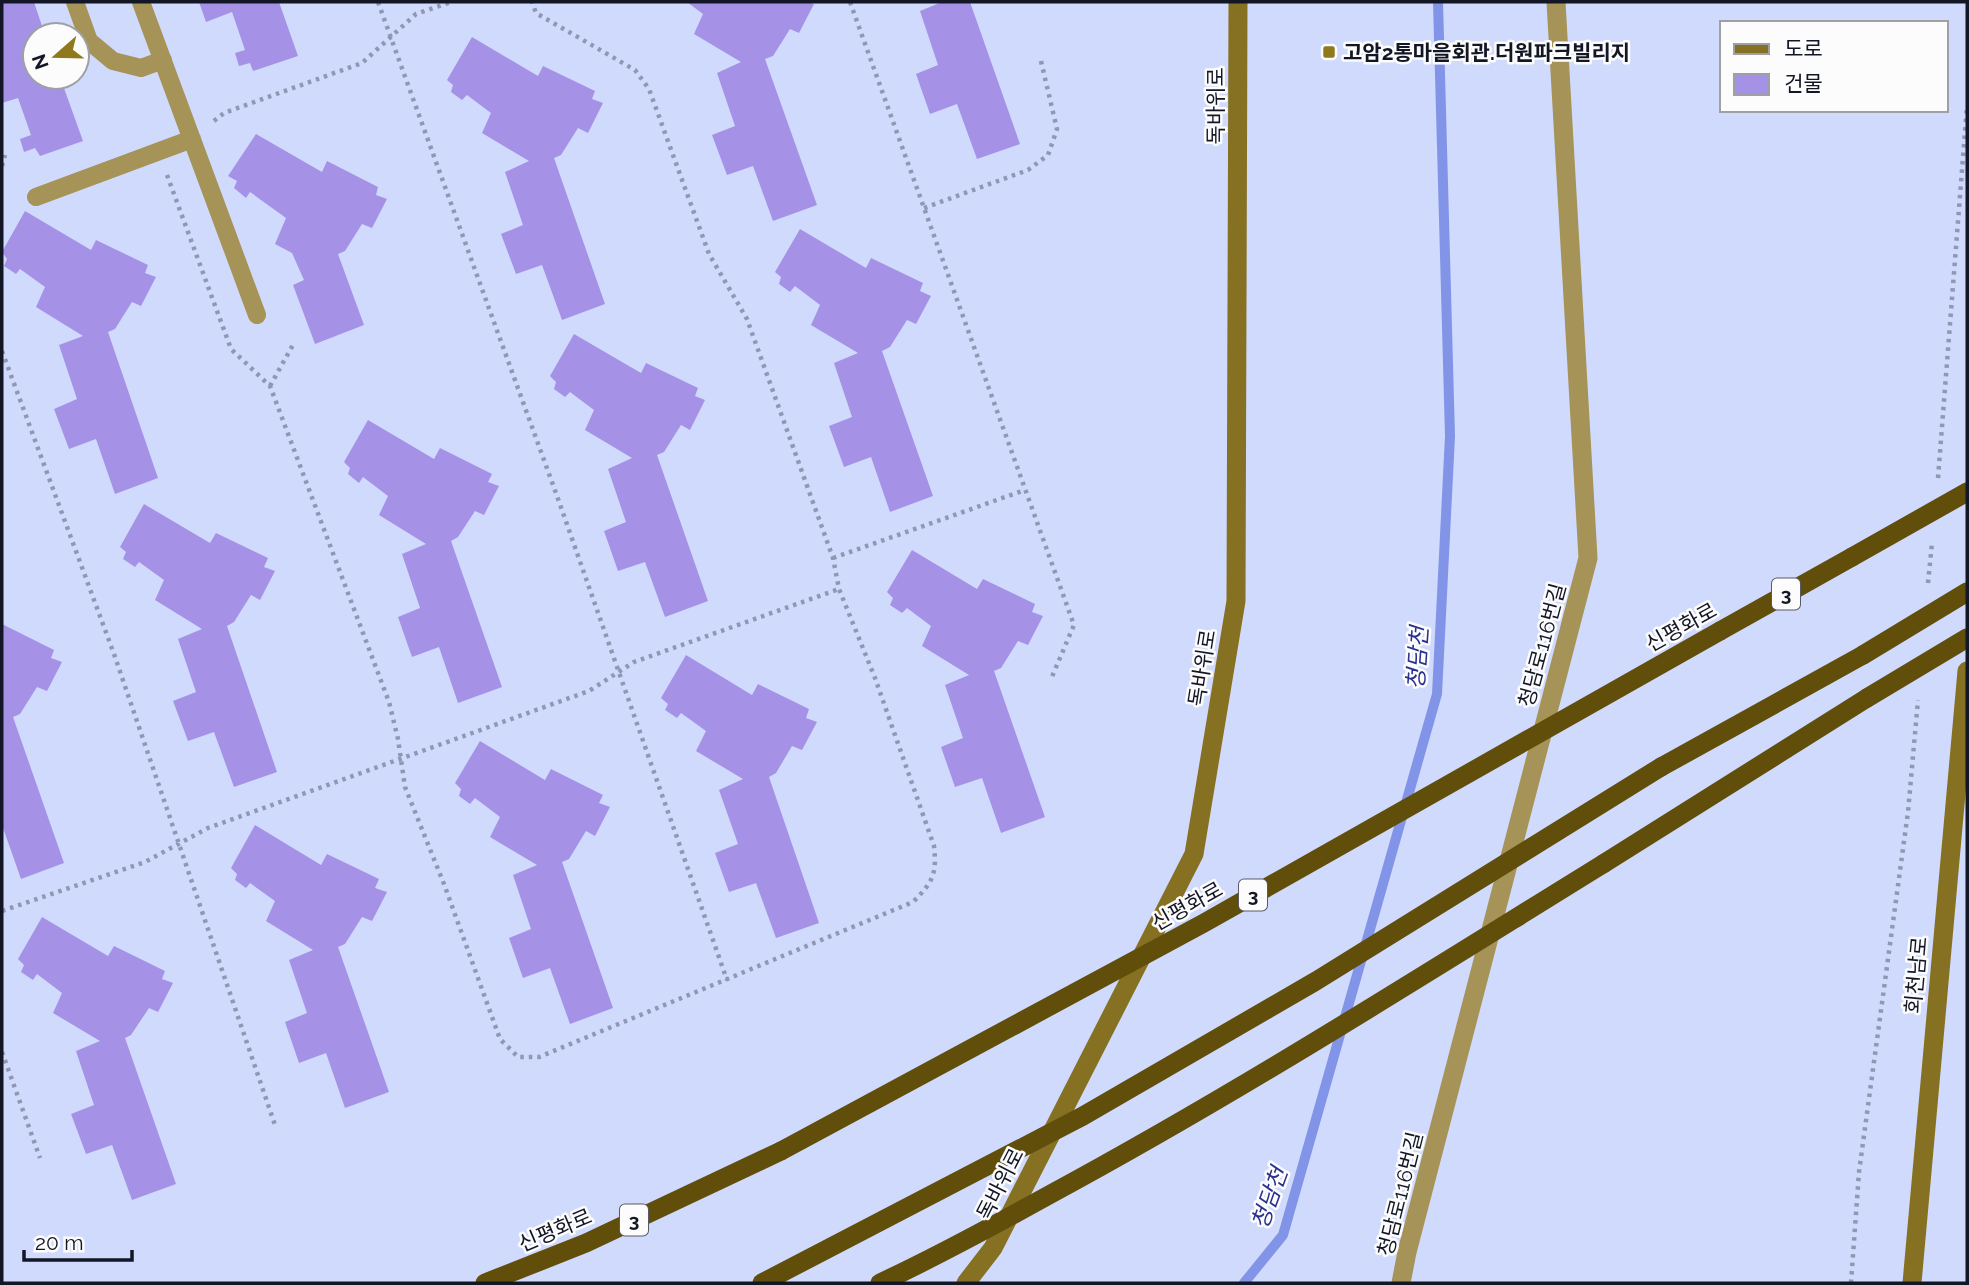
<svg xmlns="http://www.w3.org/2000/svg" width="1969" height="1285" font-family="Raleway,'Noto Sans KR',sans-serif">
<rect width="100%" height="100%" fill="#d0dafd"/>
<g fill="none" stroke-linecap="round" stroke-linejoin="round">
<path stroke="#8294e7" stroke-width="10" d="M1244 1283 1283 1235 1437 694 1450 436 1438 2"/>
</g>
<path fill="#a592e7" d="M2 2H34L45 35H35V77H60L83 141 40 156 35 148 24 152 20 139 31 135 18 98 2 103Z
M199 2H279L298 56 253 71 250 63 239 66 235 53 245 50 232 12 206 22Z
M687 2H807L814 4 799 33 790 29 773 56 765 59 817 205 773 221 753 166 727 175 712 135 735 126 717 73 741 62 694 34 703 14Z
M942 2H970L1020 144 977 159 957 104 930 114 916 74 938 65 920 11Z
M472 37 538 76 543 66 595 91 592 99 603 103 588 133 578 128 561 155 554 158 605 304 562 320 542 265 516 274 501 234 523 225 505 172 529 161 482 133 491 113 467 95 462 100 451 92 453 85 447 80Z
M256 134 322 172 327 161 378 187 376 195 387 199 372 228 362 224 345 251 338 254 364 325 315 344 293 285 304 280 292 253 275 244 286 218 250 192 246 198 234 188 237 181 228 176Z
M25 211 91 250 96 240 148 265 145 273 156 277 141 306 132 302 115 329 108 332 158 478 115 494 96 439 69 449 54 409 77 399 59 345 83 336 36 307 45 287 20 269 16 274 4 266 7 259 2 252Z
M800 229 866 268 871 258 923 283 920 291 931 296 916 324 907 320 890 347 882 351 933 496 890 512 871 457 844 467 829 426 852 417 834 363 858 353 811 325 820 305 795 286 790 292 779 284 781 277 775 272Z
M574 334 641 373 646 363 698 388 695 396 705 400 690 430 681 425 664 452 657 455 708 601 665 617 645 562 618 571 604 531 626 522 608 469 632 458 585 430 594 410 570 392 565 397 554 389 556 382 550 376Z
M368 420 434 459 440 448 492 474 488 482 499 486 484 515 475 511 458 537 451 541 502 687 458 703 439 647 412 657 398 617 420 608 402 554 426 544 379 515 388 496 363 477 359 483 348 474 350 468 344 462Z
M144 504 210 543 216 533 268 558 264 567 275 571 260 600 251 595 234 622 227 626 277 772 234 787 214 732 188 741 173 701 196 692 178 639 202 629 155 600 164 580 139 562 135 567 123 559 126 552 120 547Z
M912 550 977 589 983 579 1035 604 1032 612 1043 616 1028 645 1018 641 1001 668 994 671 1045 817 1001 833 982 778 955 787 941 747 963 738 945 685 969 675 922 646 931 626 907 608 902 613 890 605 893 598 887 592Z
M2 624 54 650 51 658 62 662 47 691 37 687 20 714 13 717 64 863 21 879 2 825Z
M686 655 752 695 758 684 809 709 806 718 817 722 802 750 792 746 776 773 769 777 819 923 776 938 756 883 729 892 715 853 738 844 719 790 743 779 696 751 706 731 681 713 677 718 665 710 668 704 661 698Z
M480 741 545 780 551 769 603 795 599 803 610 807 595 836 586 831 569 859 562 862 613 1008 570 1024 550 968 523 978 509 938 531 929 513 875 537 865 490 837 500 817 475 798 470 804 459 796 461 789 455 783Z
M255 825 321 865 327 854 379 879 375 888 387 892 372 921 362 917 345 944 338 947 389 1092 345 1108 326 1053 299 1063 285 1022 307 1013 289 960 313 950 266 921 275 901 250 883 246 888 235 880 237 874 231 868Z
M42 917 108 956 114 946 165 971 162 979 173 983 158 1012 149 1008 131 1035 125 1038 176 1184 132 1200 112 1145 86 1154 71 1114 94 1105 76 1051 100 1041 53 1013 62 993 37 974 33 980 21 972 24 965 18 959Z"/>
<g fill="none" stroke-linecap="round" stroke-linejoin="round">
<path stroke="#8f97b3" stroke-width="4.5" stroke-dasharray="3.5 5" stroke-linecap="butt" d="M378 2 557 496 727 980
M850 2 1074 625 1051 679
M214 121 224 113 362 63 416 14 451 2
M2 166 5 155
M167 175 231 349 270 386 389 702 398 739 405 787 444 884 500 1039 518 1057H539L913 902C933 882 937 874 934 846L875 678 839 589 833 558 747 319 709 254 649 89 635 70 536 13 532 2
M924 208 1028 170 1048 155 1057 129 1040 57
M2 351 114 654 275 1125
M270 386 294 343
M1938 478 1967 106
M833 558 1025 490
M1928 583 1932 543
M2 911 145 862 208 828 589 691 634 662 839 589
M2 1052 40 1158
M1851 1283 1859 1172 1908 812 1918 700"/>
<path stroke="#a59357" stroke-width="18" d="M75 2 89 41 113 61 141 68 163 60
M141 2 257 315
M36 197 192 139"/>
<path stroke="#a59357" stroke-width="19" d="M1401 1283 1407 1252 1588 558 1556 2"/>
<path stroke="#867021" stroke-width="19" d="M966 1283 993 1248 1194 854 1236 601 1238 2
M1912 1283 1967 671"/>
<path stroke="#604e0a" stroke-width="19" d="M1720 631 1852 557
M1661 767 1863 655
M1603 864 1867 698
M485 1283 586 1243 781 1151"/>
<path stroke="#604e0a" stroke-width="19" d="M1852 557 1967 492
M1863 655 1967 592
M1867 698 1967 638
M781 1151 1204 923 1720 631
M762 1283 1083 1116 1316 981 1661 767
M880 1283C938 1256 993 1226 1049 1195 1238 1093 1420 977 1603 864"/>
</g>
<rect fill="#90781d" stroke="#fcfcfc" stroke-width="2.5" x="1322" y="45" width="14" height="14" rx="3.5"/>
<g text-anchor="middle" dominant-baseline="central" stroke-width="5" stroke-linejoin="round" paint-order="stroke">
<g fill="#fcfcfc" stroke="#585b66" stroke-width="2">
<rect x="1772" y="578.5" width="28" height="31" rx="5"/>
<rect x="1239" y="879.5" width="28" height="31" rx="5"/>
<rect x="620" y="1204.5" width="28" height="31" rx="5"/>
</g>
<g font-size="19" font-weight="bold" fill="#121625">
<text x="1786" y="594">3</text>
<text x="1253" y="895">3</text>
<text x="634" y="1220">3</text>
</g>
<g font-size="21" font-weight="bold" fill="#121625" stroke="#fcfcfc" text-anchor="start">
<text x="1343" y="52">고암2통마을회관.더원파크빌리지</text>
</g>
<g font-size="21" fill="#121625" stroke="#fcfcfc">
<text transform="translate(1215 106) rotate(-90)">독바위로</text>
<text transform="translate(1681 627) rotate(-29)">신평화로</text>
<text transform="translate(1542 645) rotate(-75)">청담로116번길</text>
<text transform="translate(1202 668) rotate(-81)">독바위로</text>
<text transform="translate(1187 906) rotate(-29)">신평화로</text>
<text transform="translate(1916 975) rotate(-85)">회천남로</text>
<text transform="translate(1000 1184) rotate(-63)">독바위로</text>
<text transform="translate(1400 1194) rotate(-76)">청담로116번길</text>
<text transform="translate(555 1230) rotate(-23)">신평화로</text>
</g>
<g font-size="23" font-style="italic" fill="#2a308e" stroke="#fcfcfc">
<text transform="translate(1417 658) rotate(-86)">청담천</text>
<text transform="translate(1269 1198) rotate(-70)">청담천</text>
</g>
</g>
<rect width="1969" height="1285" fill="none" stroke="#121625" stroke-width="7"/>
<rect x="1720" y="21" width="228" height="91" fill="#fcfcfc" stroke="#9ea0a6" stroke-width="2"/>
<rect x="1734" y="44" width="35" height="10" fill="#867021" stroke="#9ea0a6" stroke-width="2"/>
<text x="1784" y="56" font-size="21" fill="#121625">도로</text>
<rect x="1734" y="74" width="35" height="21" fill="#a592e7" stroke="#9ea0a6" stroke-width="2"/>
<text x="1784" y="91" font-size="21" fill="#121625">건물</text>
<g transform="translate(56 56) rotate(250)"><circle r="33" fill="#fcfcfc" stroke="#9ea0a6" stroke-width="2"/>
<path d="M0-5L12 26L0 18L-12 26Z" fill="#90781d"/>
<text y="-10" font-size="19" font-weight="bold" text-anchor="middle" fill="#121625">N</text>
</g>
<path d="M24 1250v10h108v-10" fill="none" stroke="#121625" stroke-width="3.5"/>
<text x="35" y="1250" font-size="21" fill="#121625" stroke="#fcfcfc" stroke-width="5" paint-order="stroke">20 m</text>
</svg>
